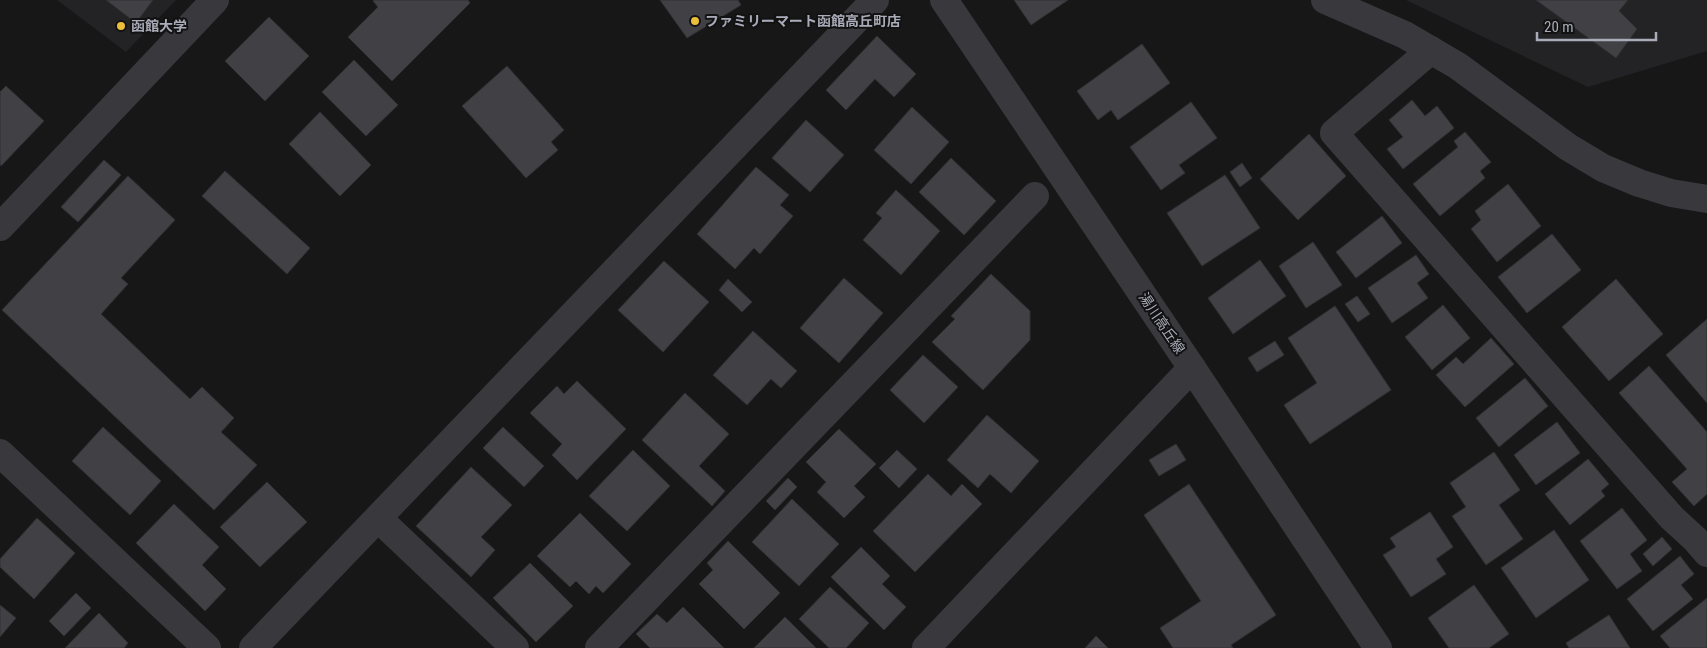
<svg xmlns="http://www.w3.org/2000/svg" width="1707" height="648" font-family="'Roboto Condensed','Noto Sans JP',sans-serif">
<rect width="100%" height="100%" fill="#171718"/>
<path fill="#232325" d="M57 0H176L126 52Z
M1406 0H1707V51L1588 87Z"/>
<path fill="#414145" stroke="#313134" d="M106 0H153L136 23Z
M374 0H468L470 3 392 81 348 37 378 7 373 1Z
M660 0H738L741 5 687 38Z
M1014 0H1068L1031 25Z
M1536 0H1628L1619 11 1637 29 1616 58Z
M269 17 309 56 265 101 225 61Z
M877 36 916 74 894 97 875 79 846 110 826 90Z
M1142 44 1170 83 1118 120 1111 110 1098 120 1077 91Z
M354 60 398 105 366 136 322 92Z
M507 66 564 130 551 142 558 150 526 178 462 106Z
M6 86 44 121 1 166 0 164V92Z
M1412 100 1425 116 1437 106 1454 128 1403 169 1387 149 1403 137 1389 120Z
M1191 102 1217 138 1179 165 1185 173 1161 190 1130 147Z
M912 107 949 142 911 184 874 150Z
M320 112 371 165 340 196 289 144Z
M806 120 844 155 810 192 772 158Z
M1465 132 1491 162 1480 171 1485 178 1440 216 1413 184 1458 147 1454 141Z
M1309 134 1346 176 1298 220 1260 179Z
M951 158 996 201 964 235 919 192Z
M104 160 121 175 78 222 61 207Z
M1242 163 1252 178 1240 187 1230 172Z
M756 167 789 195 780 205 793 216 760 254 754 248 735 269 697 234Z
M225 171 310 248 287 274 202 196Z
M1225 175 1260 228 1202 266 1167 213Z
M128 176 175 220 121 278 128 284 101 314 190 399 202 387 234 418 221 432 257 465 214 510 2 310Z
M1508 184 1541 226 1497 262 1471 229 1481 220 1475 211Z
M896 190 940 231 901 275 863 240 882 218 876 213Z
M1382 216 1402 243 1356 278 1336 252Z
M1552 234 1581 270 1527 313 1498 277Z
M1313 242 1342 285 1306 308 1279 266Z
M1416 255 1429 274 1417 283 1428 298 1392 323 1368 288Z
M1260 260 1286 296 1233 334 1208 298Z
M664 261 709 302 663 352 618 310Z
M991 274 1030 311V340L983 390 932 342 955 319 951 316Z
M844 278 883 313 839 363 800 328Z
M728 279 752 302 742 312 719 290Z
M1616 279 1663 334 1609 381 1562 327Z
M1357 296 1370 314 1358 322 1345 304Z
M1443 305 1470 338 1432 370 1405 337Z
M1335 306 1391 390 1310 444 1284 405 1317 383 1288 338Z
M1707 319V403L1666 355Z
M753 331 797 371 781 388 771 379 747 405 713 375Z
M1491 338 1514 364 1465 407 1436 375 1456 357 1463 364Z
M1275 341 1284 355 1257 372 1248 358Z
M923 355 958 387 924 423 890 390Z
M1649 366 1707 432V494L1694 506 1672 482 1687 469 1619 393Z
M1525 378 1548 406 1499 447 1476 418Z
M577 381 626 429 577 480 552 455 562 444 530 413 557 386 564 394Z
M685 393 729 434 699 466 725 491 712 506 642 440Z
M987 415 1039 461 1011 493 990 474 978 488 947 460Z
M1557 422 1580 453 1536 485 1514 455Z
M103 427 161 481 130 515 72 461Z
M503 427 544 466 524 487 483 448Z
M839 429 876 464 854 486 865 497 844 518 817 492 826 482 806 462Z
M1176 444 1186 460 1159 476 1149 460Z
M633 450 670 486 627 531 589 496Z
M897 450 917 469 899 488 879 468Z
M1494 452 1520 490 1499 505 1523 539 1486 565 1452 516 1466 507 1450 483Z
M1588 459 1609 484 1601 491 1605 496 1570 525 1545 494Z
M471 467 512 505 481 537 495 550 471 577 416 526Z
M928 474 951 496 962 484 982 504 915 572 873 531Z
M788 478 797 487 775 510 766 501Z
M267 482 307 522 260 567 220 527Z
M1189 484 1276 615 1231 645 1233 648H1173L1160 628 1201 601 1144 515Z
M792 499 839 544 799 586 752 542Z
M174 504 219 547 202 565 226 589 205 611 136 543Z
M1622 508 1647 540 1630 554 1642 571 1617 589 1580 541Z
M1430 512 1453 547 1436 559 1446 574 1411 597 1383 555 1396 547 1390 538Z
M580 513 631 564 603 593 596 586 589 594 576 581 570 587 537 556Z
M37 518 75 553 34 599 0 567V559Z
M1554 530 1589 580 1536 618 1501 568Z
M1662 537 1672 549 1653 566 1643 554Z
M728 541 780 593 744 629 699 584 713 570 707 563Z
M861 547 890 576 882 584 906 607 884 630 831 577Z
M1680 556 1694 574 1681 585 1693 599 1653 631 1627 599Z
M530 563 573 606 536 642 493 598Z
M1474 585 1509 634 1489 648H1449L1428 618Z
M830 587 869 623 846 648H829L799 619Z
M76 593 91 608 64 636 49 621Z
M1707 598V648H1670L1660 636Z
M0 605 16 618 0 637Z
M683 607 724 648H650L636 634 657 614 667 623Z
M99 613 128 643 124 648H65Z
M1609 615 1630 648H1569L1566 643Z
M785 617 816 648H754Z
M1096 636 1108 648H1085Z"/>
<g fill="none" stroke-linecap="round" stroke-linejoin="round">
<path stroke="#38383d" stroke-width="28" d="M1431 50 1334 133 1672 518 1695 539 1707 553
M0 227 215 0
M0 453 207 648
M378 518 515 648
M253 648 875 0
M599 648 1035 196
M926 648 1192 368"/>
<path stroke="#38383d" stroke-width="28" d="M944 0 1192 368 1378 648
M1325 0 1405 35 1458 66 1568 147 1603 168 1639 183 1671 193 1707 199"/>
</g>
<g fill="#ecbf3b" stroke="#121213" stroke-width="2">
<circle cx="695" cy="21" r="5"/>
<circle cx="121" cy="26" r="5"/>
</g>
<g text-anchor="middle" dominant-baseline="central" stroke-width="4" stroke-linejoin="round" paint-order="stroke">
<g font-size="14" font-weight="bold" fill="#a9acb8" stroke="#121213" text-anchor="start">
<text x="705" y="21">ファミリーマート函館高丘町店</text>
<text x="131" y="26">函館大学</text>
</g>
<g font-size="14" fill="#a9acb8" stroke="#121213">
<text transform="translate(1162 323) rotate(56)">湯川高丘線</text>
</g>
</g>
<path d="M1537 32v8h119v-8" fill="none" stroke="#a9acb8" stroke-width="2.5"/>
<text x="1544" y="32" font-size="15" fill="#a9acb8" stroke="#121213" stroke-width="4" paint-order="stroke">20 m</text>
</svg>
